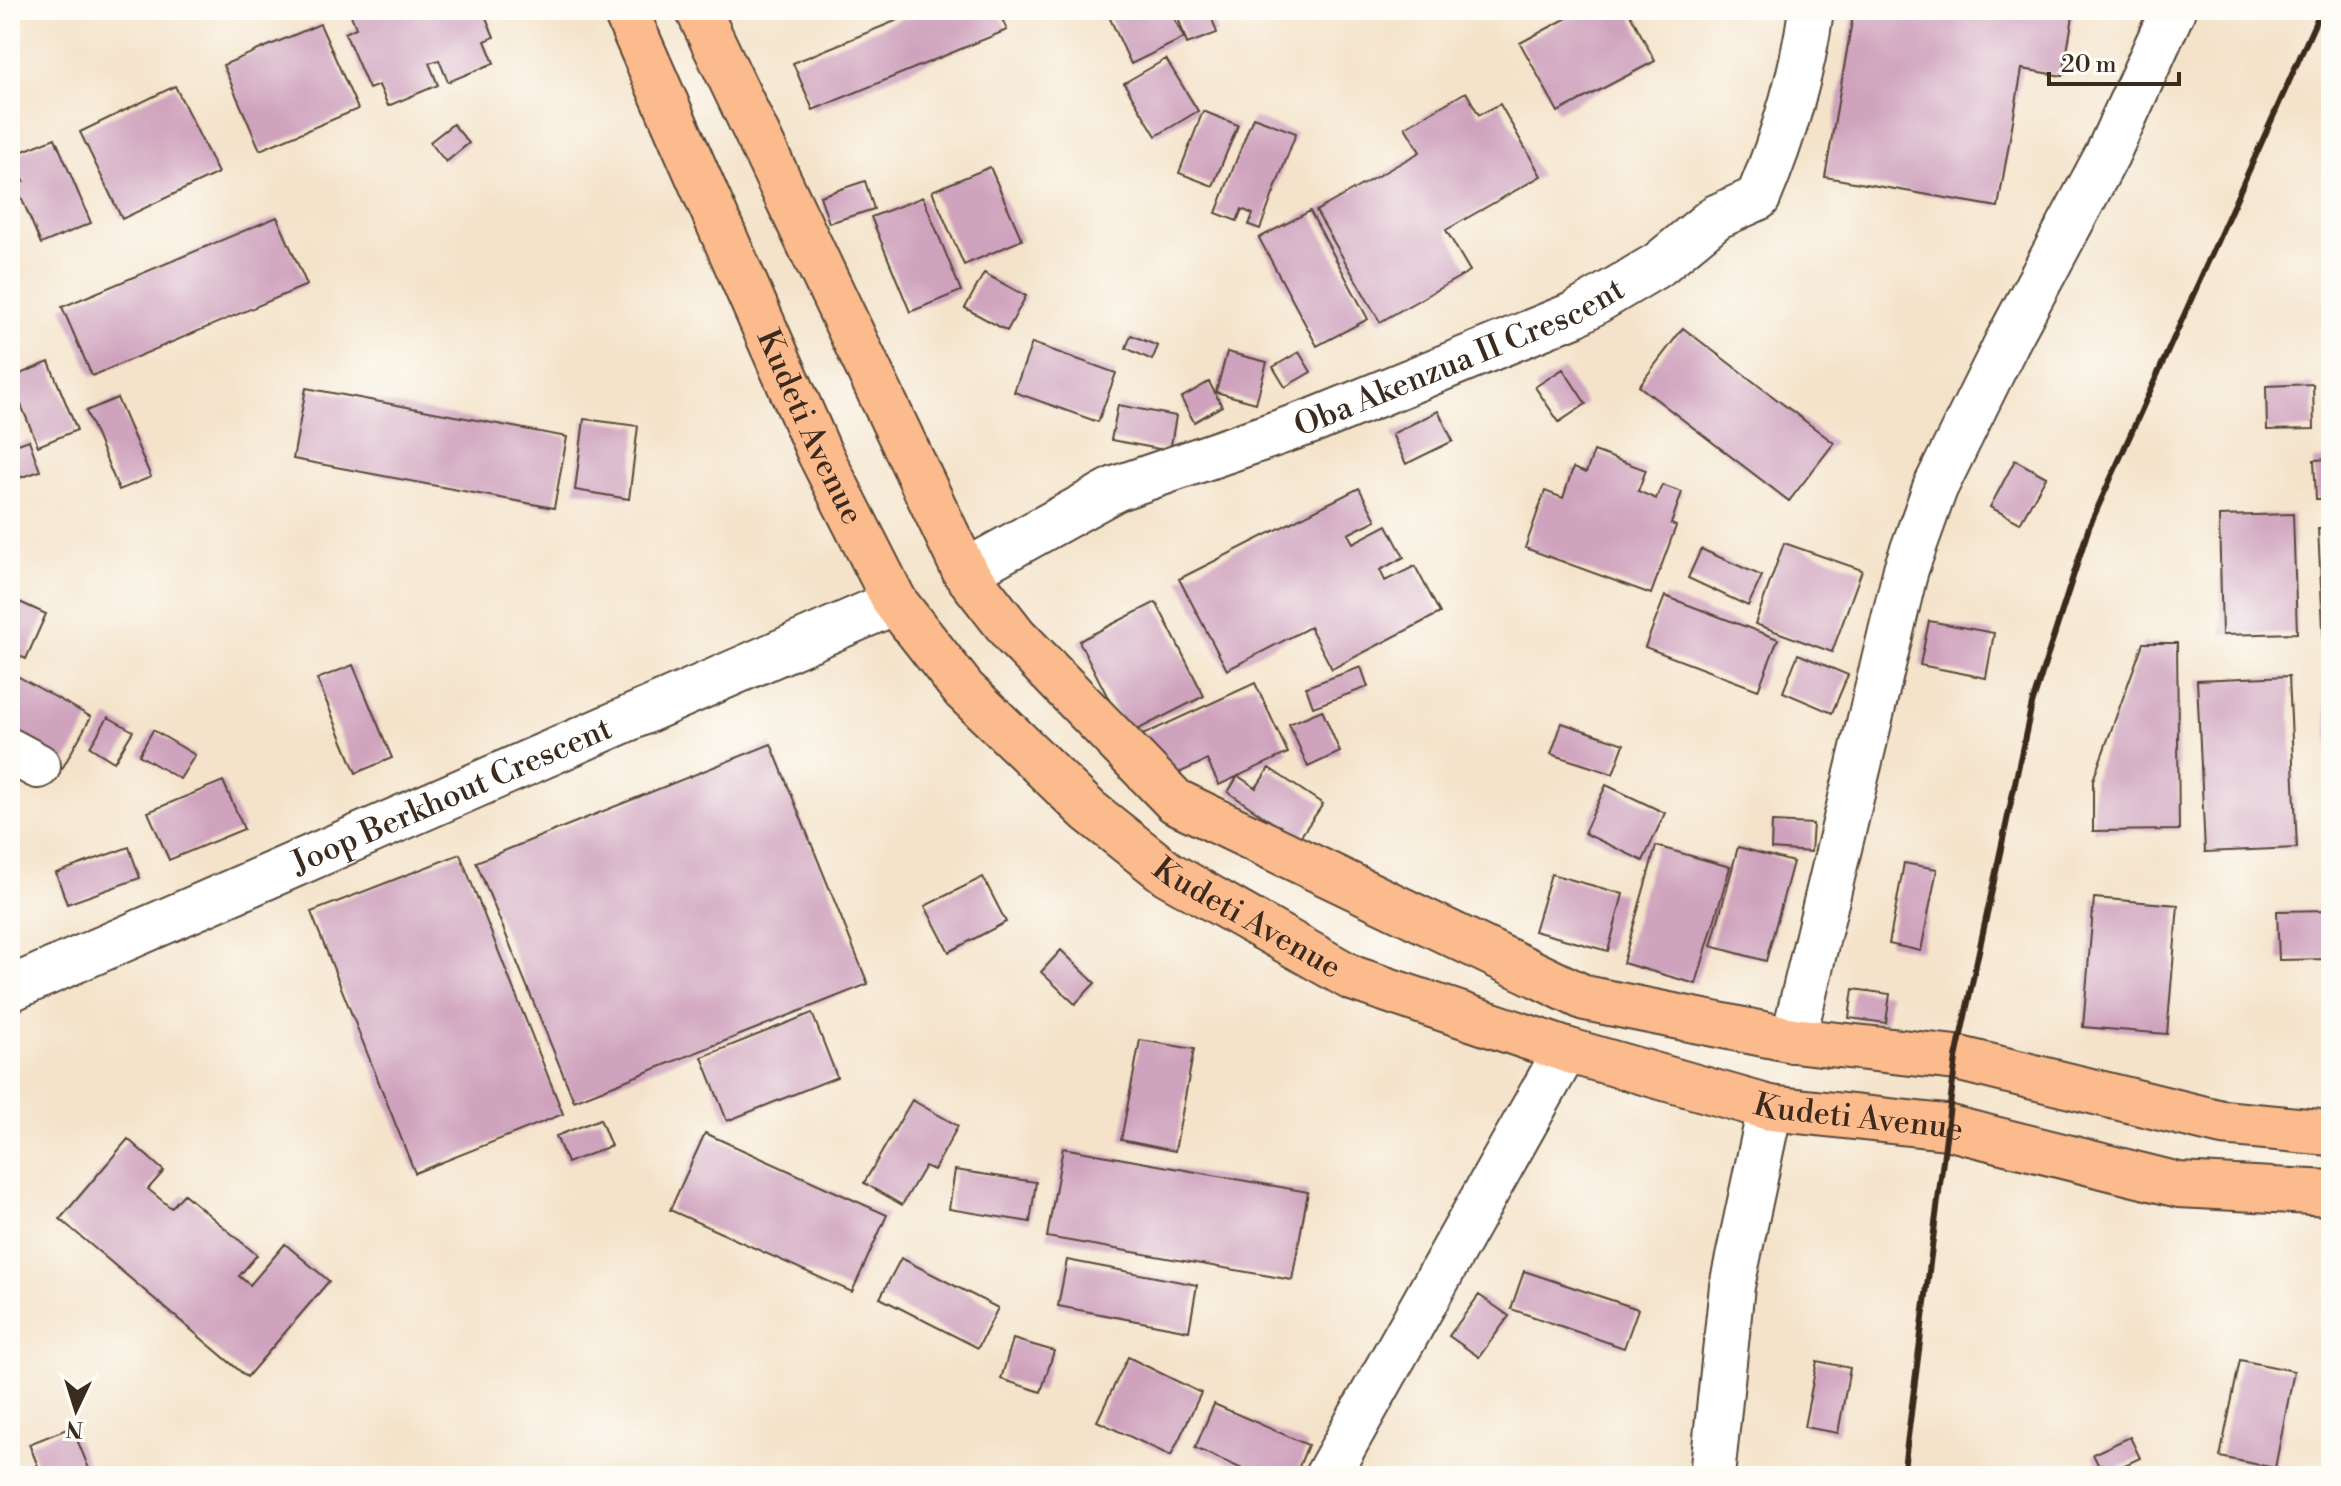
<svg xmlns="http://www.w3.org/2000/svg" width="2341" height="1486" font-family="'Libre Bodoni',serif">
<rect width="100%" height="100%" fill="#fdfcf7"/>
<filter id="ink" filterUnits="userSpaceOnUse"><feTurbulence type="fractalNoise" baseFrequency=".0125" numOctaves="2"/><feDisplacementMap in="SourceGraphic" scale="16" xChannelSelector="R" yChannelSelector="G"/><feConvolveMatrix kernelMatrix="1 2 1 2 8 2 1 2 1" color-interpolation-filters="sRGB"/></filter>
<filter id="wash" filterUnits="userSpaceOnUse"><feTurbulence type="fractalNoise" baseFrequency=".006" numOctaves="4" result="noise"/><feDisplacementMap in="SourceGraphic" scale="32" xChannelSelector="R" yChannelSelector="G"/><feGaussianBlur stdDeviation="1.8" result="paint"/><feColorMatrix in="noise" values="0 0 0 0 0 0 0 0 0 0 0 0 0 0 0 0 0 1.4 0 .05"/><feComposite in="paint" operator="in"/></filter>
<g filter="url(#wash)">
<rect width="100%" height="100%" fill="#f4e3ca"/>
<g id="blocks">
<path fill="#cfa3bd" d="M349 10H483L494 37 485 41 494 63 448 82 439 60 429 63 438 85 388 106 379 85 369 89 345 33 356 28Z
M922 10H998L1007 30 813 110 793 63Z
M1106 10H1170L1184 38 1131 64Z
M1188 10H1209L1217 33 1187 44 1177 14Z
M1582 10H1628L1655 61 1558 112 1520 43Z
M1854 10H2074L2063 76 2022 69 1998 207 1825 177Z
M320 24 358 109 260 150 223 65Z
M1166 59 1198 111 1156 136 1124 83Z
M175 86 218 173 122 219 80 132Z
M1466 92 1479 115 1500 104 1541 176 1446 230 1470 271 1380 322 1316 211 1420 152 1405 127Z
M1203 111 1238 125 1213 186 1179 173Z
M1253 117 1296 133 1260 229 1249 225 1253 214 1242 209 1237 221 1216 213Z
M453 124 469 143 446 162 430 142Z
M55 138 91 223 41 244 16 185 24 181 13 155Z
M990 167 1022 240 964 265 932 191Z
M865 181 874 209 829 223 820 196Z
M923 197 961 291 910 312 871 217Z
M1310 211 1368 319 1317 346 1259 238Z
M277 217 307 285 92 376 62 307Z
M984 273 1026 296 1007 331 965 308Z
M1683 328 1834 443 1789 501 1639 386Z
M1131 335 1158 346 1152 360 1126 348Z
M1032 343 1116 373 1098 422 1014 392Z
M1227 352 1267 362 1256 403 1216 392Z
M1299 352 1311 372 1285 387 1273 367Z
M49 362 77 430 38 446 10 378Z
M1563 369 1586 404 1559 422 1535 387Z
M1209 382 1222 406 1194 422 1181 398Z
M2313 384 2314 429 2267 430 2266 386Z
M306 388 567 437 554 508 293 459Z
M117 398 151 477 119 490 86 411Z
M1118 405 1176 416 1170 451 1111 440Z
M1438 411 1453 441 1406 464 1392 434Z
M584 419 638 426 629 499 575 490Z
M29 440 40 471 10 481V447Z
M1594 451 1646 470 1638 491 1656 499 1662 485 1682 492 1671 524 1676 526 1651 594 1525 548 1545 491 1563 498 1573 468 1586 473Z
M2331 459V748H2329L2318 528H2328L2327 499H2316L2314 460Z
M2015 460 2046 477 2020 523 1990 507Z
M1359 488 1376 520 1348 534 1353 543 1387 525 1404 557 1380 570 1385 581 1415 566 1440 613 1332 669 1310 627 1227 670 1179 579Z
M2293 514 2297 633 2222 635 2219 516Z
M1784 543 1862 570 1832 652 1755 624Z
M1701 549 1762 576 1748 606 1688 578Z
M1665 596 1778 639 1758 690 1645 647Z
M13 599 46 614 26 659 10 652Z
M1156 602 1204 696 1127 735 1079 641Z
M1929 621 1994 633 1986 678 1920 665Z
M2143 643H2177L2179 830 2093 831V780Z
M1798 654 1848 675 1832 713 1783 692Z
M353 665 392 758 356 773 317 679Z
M1361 667 1368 687 1313 707 1306 687Z
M10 672 91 717 62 769 10 740Z
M2289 676 2297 848 2205 852 2197 680Z
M1255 683 1288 753 1219 785 1207 760 1159 782 1138 737Z
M1322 710 1340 752 1308 767 1289 724Z
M108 717 133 731 114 762 90 747Z
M1562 723 1624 744 1613 774 1551 754Z
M153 730 195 755 180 779 139 755Z
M771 744 868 984 574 1101 476 862Z
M1269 768 1323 804 1298 840 1228 792 1238 776 1256 788Z
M223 781 244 829 169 860 148 812Z
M1606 785 1665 813 1643 861 1584 833Z
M1772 822 1813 824 1811 852 1771 849Z
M1656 846 1730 867 1696 984 1623 963Z
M129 847 140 878 67 904 56 873Z
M1738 847 1793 862 1766 961 1711 946Z
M460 854 563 1114 415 1173 311 912Z
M1904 863 1937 869 1921 951 1889 944Z
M2331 866V906H2326L2325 867Z
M1551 874 1623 894 1608 951 1534 931Z
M983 877 1006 922 949 952 925 906Z
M2094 898 2178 905 2167 1034 2083 1027Z
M2331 910V959L2279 960 2277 911Z
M1061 950 1095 983 1075 1004 1041 972Z
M1853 989 1890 994 1886 1023 1849 1018Z
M812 1013 837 1077 727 1121 702 1057Z
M1140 1040 1194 1049 1175 1151 1121 1140Z
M912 1100 958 1126 934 1170 925 1166 902 1205 864 1183Z
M600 1119 611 1146 567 1163 556 1136Z
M705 1133 887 1215 852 1292 670 1210Z
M128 1139 164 1171 148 1189 171 1208 184 1194 257 1255 239 1276 250 1285 285 1244 329 1281 247 1377 60 1219Z
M1063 1148 1308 1192 1292 1280 1047 1237Z
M955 1170 1036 1182 1030 1222 949 1209Z
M901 1258 998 1308 978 1348 880 1298Z
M1067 1260 1197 1285 1189 1331 1058 1306Z
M1524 1271 1638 1309 1624 1348 1511 1309Z
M1479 1295 1509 1316 1479 1357 1449 1336Z
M1013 1339 1054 1351 1041 1392 1001 1379Z
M1128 1357 1201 1393 1171 1456 1097 1421Z
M2240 1360 2294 1371 2275 1468 2220 1457Z
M1817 1361 1850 1368 1838 1433 1804 1427Z
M1214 1404 1308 1445 1295 1476H1258L1195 1448Z
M72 1427 92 1476H42L29 1444Z
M2130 1437 2140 1458 2103 1475 2093 1454Z"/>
</g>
</g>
<g filter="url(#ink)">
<use href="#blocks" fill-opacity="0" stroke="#574638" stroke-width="2"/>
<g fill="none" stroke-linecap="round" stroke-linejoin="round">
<defs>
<g id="minor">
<path id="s1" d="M965 572 1115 489 1318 419 1575 314 1659 264 1716 217 1758 198C1784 136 1802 77 1811 10"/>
<path d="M10 751 38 766"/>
<path id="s2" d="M10 989 895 602"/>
<path d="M1793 1040 1906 569 1935 488 2007 342 2107 155 2173 10"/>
<path d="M1327 1476 1566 1050"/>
<path d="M1712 1476 1732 1286 1770 1108"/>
</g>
<g id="major">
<path id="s3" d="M625 10 819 452 895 602 964 690 1089 811 1167 873 1352 978 1566 1050 1770 1108 1946 1127 2179 1185 2331 1193"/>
<path d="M698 10 965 572 1015 636 1175 801 1585 998 1793 1040 1956 1058 2222 1123 2331 1133"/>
</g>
</defs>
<use href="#minor" stroke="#574638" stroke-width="48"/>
<use href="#major" stroke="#574638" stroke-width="48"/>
<use href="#minor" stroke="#fff" stroke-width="44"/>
<use href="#major" stroke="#fbbb8c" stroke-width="44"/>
<path stroke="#3b2a1e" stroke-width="6" d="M1903 1476 1956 1058 2032 704 2089 527 2321 10"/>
</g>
</g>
<g text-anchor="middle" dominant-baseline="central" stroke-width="6" stroke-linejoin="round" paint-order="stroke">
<g font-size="32" fill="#3b2a1e" stroke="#fdfcf7">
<text stroke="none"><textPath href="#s1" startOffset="540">Oba Akenzua II Crescent</textPath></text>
<text stroke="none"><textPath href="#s3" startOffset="456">Kudeti Avenue</textPath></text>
<text stroke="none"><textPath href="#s2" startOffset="482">Joop Berkhout Crescent</textPath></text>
<text stroke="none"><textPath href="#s3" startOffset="1128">Kudeti Avenue</textPath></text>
<text stroke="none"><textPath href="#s3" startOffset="1776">Kudeti Avenue</textPath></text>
</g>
</g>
<rect width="2341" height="1486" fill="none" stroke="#fdfcf7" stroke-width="40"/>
<g transform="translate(76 1410) rotate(184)" stroke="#fdfcf7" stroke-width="6" paint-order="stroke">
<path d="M0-6L14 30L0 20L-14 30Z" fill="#3b2a1e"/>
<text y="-12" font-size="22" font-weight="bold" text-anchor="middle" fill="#3b2a1e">N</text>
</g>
<path d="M2049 72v12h130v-12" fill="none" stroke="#3b2a1e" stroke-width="4"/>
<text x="2061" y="72" font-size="24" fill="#3b2a1e" stroke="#fdfcf7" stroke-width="6" paint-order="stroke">20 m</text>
</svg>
